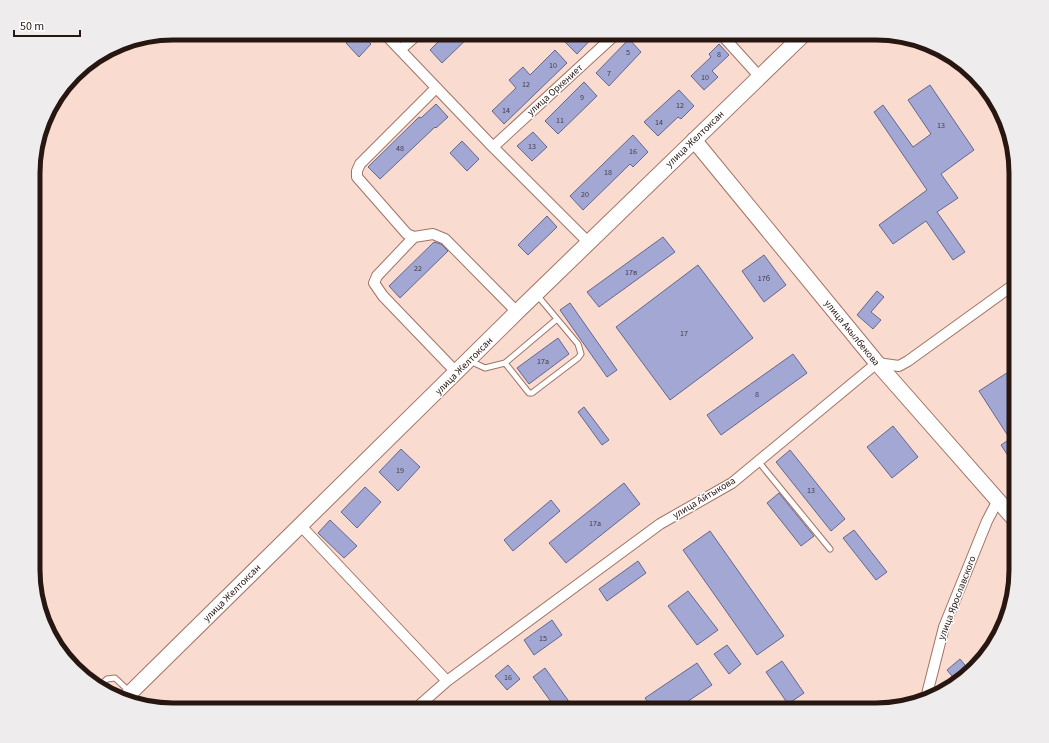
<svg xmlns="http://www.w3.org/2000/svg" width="1049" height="743" font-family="'Source Sans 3',sans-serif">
<rect width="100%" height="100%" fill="#fadbd0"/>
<path fill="#a2a7d3" stroke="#63678e" d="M357 33H361L371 44 359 57 346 43Z
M447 33H473L442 63 430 50Z
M572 33H597L577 54 564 41Z
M629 39 641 52 609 86 596 73Z
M719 44 729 55 712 71 718 77 704 90 691 76 711 57 709 54Z
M555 50 567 63 504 124 492 111 516 88 509 80 523 67 530 75Z
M584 82 597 96 558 134 545 121Z
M930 85 974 150 941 174 958 198 937 212 965 252 953 260 926 221 893 244 879 225 927 190 874 112 883 105 913 147 931 134 908 100Z
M679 90 694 106 681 119 678 117 658 136 644 122Z
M436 104 448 117 436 128 435 127 380 179 368 167 419 117 421 118Z
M533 132 547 147 532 161 517 146Z
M633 135 648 152 633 167 630 164 583 210 570 196Z
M462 141 479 159 467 171 450 153Z
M547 216 557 227 528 255 518 245Z
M663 237 675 252 599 307 587 292Z
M434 242 441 244 448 251 400 298 389 286Z
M764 255 786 285 764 302 742 271Z
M698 265 753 338 670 400 616 327Z
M877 291 884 297 871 312 881 320 873 329 857 315Z
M570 303 617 370 607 377 560 310Z
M558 338 569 354 529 384 517 368Z
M793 354 807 373 721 435 707 415Z
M1016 367V468L1001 445 1010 439 979 391Z
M584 407 609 440 602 445 578 412Z
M893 426 918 457 892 478 867 447Z
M401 449 420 467 398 491 379 472Z
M790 450 845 519 831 531 776 462Z
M624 483 640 504 566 563 549 543Z
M365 487 381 502 357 528 341 512Z
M779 493 814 536 801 546 767 503Z
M551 500 560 511 513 551 504 540Z
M330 520 357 546 344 558 318 533Z
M854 530 887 572 876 580 843 538Z
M710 531 784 636 757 655 683 550Z
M638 561 646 573 607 601 599 589Z
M688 591 718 630 697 645 668 606Z
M552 620 562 635 534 655 524 640Z
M727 645 741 664 729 674 714 654Z
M960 659 969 670 956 681 947 670Z
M782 661 804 693 788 704 766 672Z
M697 663 712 685 675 710H653L645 698Z
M508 665 520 679 507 690 495 676Z
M545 668 575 710H557L533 677Z"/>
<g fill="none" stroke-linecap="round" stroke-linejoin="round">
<defs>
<path id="lane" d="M470 361 485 368 505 363 529 393H532L578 358 581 354 578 344 537 295
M505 363 557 319
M758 461 830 549
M98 687 107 679 115 678 130 692"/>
<path id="street" d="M384 33 493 147 589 243
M720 33 759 76
M400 50 419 33
M436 88 360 164 357 171V177L407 234 414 237 433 234 445 239 517 312
M493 147 617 33
M414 237 377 276 374 283 383 296 457 373
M301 526 447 681
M926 698 944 627 987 521 998 500
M414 710 447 681 660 524 732 483 877 363 899 366 908 361 1016 283"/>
<path id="secondary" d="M694 140 877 363 1016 521
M123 700 517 312 805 33"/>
</defs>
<use href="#lane" stroke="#a17364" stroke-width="7"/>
<use href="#street" stroke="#a17364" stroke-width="12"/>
<use href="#secondary" stroke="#a17364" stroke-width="17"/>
<use href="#lane" stroke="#fff" stroke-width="5"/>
<use href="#street" stroke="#fff" stroke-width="10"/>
<use href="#secondary" stroke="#fff" stroke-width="15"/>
</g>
<g text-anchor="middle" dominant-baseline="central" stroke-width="3" stroke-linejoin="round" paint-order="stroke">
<g font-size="8" fill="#463a41">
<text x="628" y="52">5</text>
<text x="719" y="54">8</text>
<text x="553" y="65">10</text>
<text x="609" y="73">7</text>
<text x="705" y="77">10</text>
<text x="526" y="84">12</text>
<text x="582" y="97">9</text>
<text x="680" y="105">12</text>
<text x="506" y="110">14</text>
<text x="560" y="120">11</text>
<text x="659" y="122">14</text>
<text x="941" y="125">13</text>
<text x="532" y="146">13</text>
<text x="400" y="148">48</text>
<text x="633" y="151">16</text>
<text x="608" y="172">18</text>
<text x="585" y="194">20</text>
<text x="418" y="268">22</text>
<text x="631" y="272">17в</text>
<text x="764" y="278">17б</text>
<text x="684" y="333">17</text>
<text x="543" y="361">17а</text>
<text x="757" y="394">8</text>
<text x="400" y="470">19</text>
<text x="811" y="490">13</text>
<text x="595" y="523">17а</text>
<text x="543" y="638">15</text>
<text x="508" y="677">16</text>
</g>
<g font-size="10" fill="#281610" stroke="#fff">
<text transform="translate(555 90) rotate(-42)">улица Оркениет</text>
<text transform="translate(695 139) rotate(-44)">улица Желтоксан</text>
<text transform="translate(852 333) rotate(51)">улица Акылбекова</text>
<text transform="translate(464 366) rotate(-45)">улица Желтоксан</text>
<text transform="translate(704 498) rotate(-31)">улица Айтыкова</text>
<text transform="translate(232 593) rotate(-45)">улица Желтоксан</text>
<text transform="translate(957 598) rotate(-69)">улица Ярославского</text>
</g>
</g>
<path d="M0 0H1049V743H0ZM173 40H876A133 133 0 0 1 1009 173V570A133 133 0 0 1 876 703H173A133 133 0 0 1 40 570V173A133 133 0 0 1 173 40Z" fill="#eeecec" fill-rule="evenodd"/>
<path fill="none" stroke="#281610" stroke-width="5" d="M173 40H876A133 133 0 0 1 1009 173V570A133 133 0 0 1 876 703H173A133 133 0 0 1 40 570V173A133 133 0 0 1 173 40Z"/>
<path d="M14 30v6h66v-6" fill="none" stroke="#281610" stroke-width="2"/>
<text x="20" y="30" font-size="12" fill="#281610" stroke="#ffffff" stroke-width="3" paint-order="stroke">50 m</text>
</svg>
